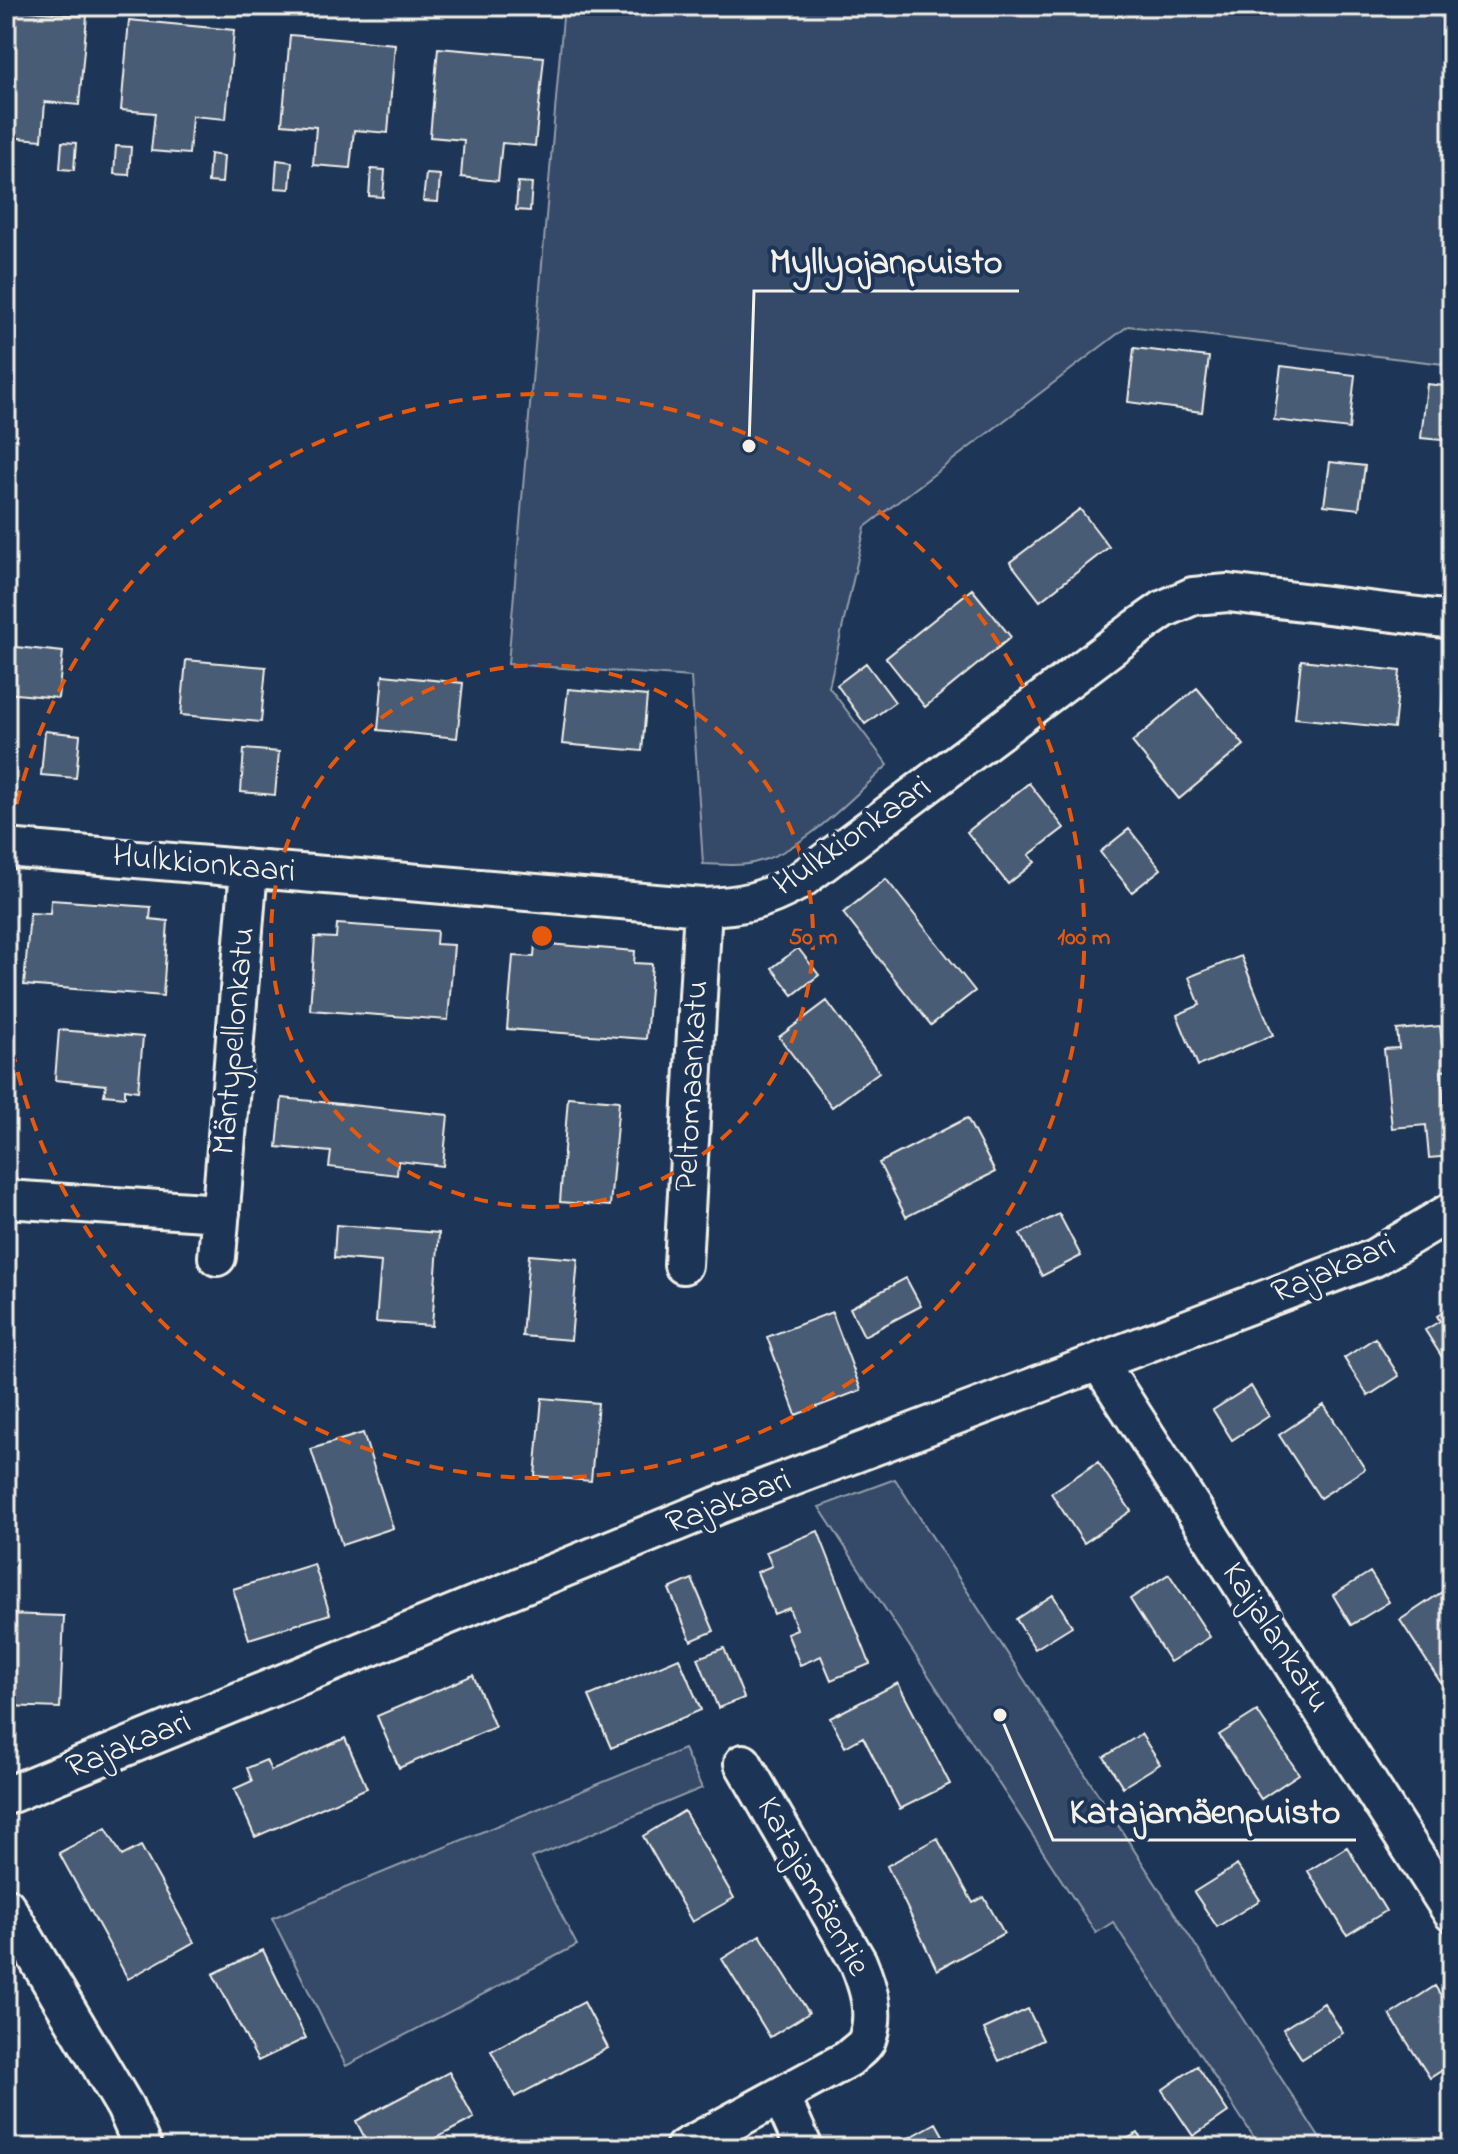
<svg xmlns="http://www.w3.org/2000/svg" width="1458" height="2154" font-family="'Indie Flower',sans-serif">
<rect width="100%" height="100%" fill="#1d3557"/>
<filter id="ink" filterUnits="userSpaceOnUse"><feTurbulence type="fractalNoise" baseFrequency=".0125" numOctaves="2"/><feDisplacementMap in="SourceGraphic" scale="16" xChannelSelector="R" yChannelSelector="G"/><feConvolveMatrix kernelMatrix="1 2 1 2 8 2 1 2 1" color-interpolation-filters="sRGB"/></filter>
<g filter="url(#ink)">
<path fill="#354a67" stroke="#949ea8" stroke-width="2" d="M429 6H1452V365L1128 326 865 527 829 687 888 765C850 799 803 852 753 863 737 867 718 864 703 864L691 677 508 664 563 17Z
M895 1479 1326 2148H1261L1113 1922 1096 1933 819 1507Z
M684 1749 702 1788 532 1858 577 1945 346 2066 272 1918Z"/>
<path fill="#485b74" stroke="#f4f1e8" stroke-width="2" d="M6 9 87 16 79 105 45 102 42 140 6 137Z
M129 20 234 30 226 119 192 116 189 154 151 151 155 113 121 110Z
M290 35 395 44 388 133 354 130 350 168 313 165 316 127 282 124Z
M438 48 544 57 535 146 502 143 498 181 461 177 464 140 430 137Z
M62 142 76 143 74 170 60 169Z
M116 146 131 147 129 175 114 174Z
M210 154 224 156 222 183 208 182Z
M277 160 292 162 290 189 275 188Z
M371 169 385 170 383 197 369 196Z
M426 174 440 175 438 202 423 201Z
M518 182 532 183 530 211 516 210Z
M1134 348 1209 357 1202 412 1128 402Z
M1281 366 1355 375 1349 429 1274 420Z
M1427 384 1452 387V441L1421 438Z
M1330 462 1365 466 1359 509 1324 505Z
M1080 509 1109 547 1040 601 1010 562Z
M972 589 1011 637 925 707 886 658Z
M6 646 63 652 58 698 6 693Z
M186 660 266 667 261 722 181 715Z
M1301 660 1400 671 1394 728 1295 718Z
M866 663 895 702 865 724 837 685Z
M383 675 463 683 457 738 378 730Z
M1445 677 1452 678V736L1439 735Z
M1197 688 1244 745 1179 799 1132 742Z
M568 689 647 696 642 751 562 744Z
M45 731 80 735 76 778 41 775Z
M244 749 279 752 275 795 241 792Z
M1029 783 1064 828 1029 855 1035 862 1008 884 967 832Z
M1129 829 1161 869 1132 892 1100 852Z
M886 879 975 991 931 1025 843 913Z
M51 900 151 907 150 919 168 921 163 996 24 985 30 913 50 914Z
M337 924 437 931 436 944 454 945 448 1020 310 1010 315 937 336 938Z
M535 943 635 951 634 963 652 964 646 1039 507 1029 513 956 534 957Z
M798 948 819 975 793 995 772 968Z
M1241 956 1273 1035 1198 1066 1177 1015 1200 1005 1189 977Z
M827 1001 879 1072 832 1107 779 1037Z
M1440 1026 1442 1044 1452 1043V1070L1441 1071 1444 1105 1452 1104V1156L1429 1158 1426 1125 1392 1128 1384 1049 1399 1048 1397 1030Z
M59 1030 143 1037 138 1091 125 1089V1097L104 1095 106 1085 55 1080Z
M568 1097 619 1101 610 1206 560 1202Z
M282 1098 448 1115 443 1166 398 1161 397 1175 329 1167 331 1152 277 1147Z
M967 1118 995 1172 906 1217 879 1163Z
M1059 1214 1081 1256 1042 1276 1020 1234Z
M336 1225 439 1233 432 1326 376 1322 381 1262 334 1258Z
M529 1255 578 1259 571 1340 522 1336Z
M906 1278 921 1306 864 1336 850 1308Z
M1452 1306V1373L1425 1330 1440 1321 1437 1316Z
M832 1312 861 1390 796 1415 767 1337Z
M1375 1338 1399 1376 1368 1396 1344 1358Z
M1251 1386 1269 1416 1232 1440 1213 1410Z
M542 1398 598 1403 591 1481 535 1476Z
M1324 1405 1365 1469 1320 1498 1279 1435Z
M363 1433 393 1528 342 1545 311 1449Z
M1098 1462 1131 1511 1084 1543 1051 1493Z
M818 1531 870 1664 831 1680 821 1656 800 1665 787 1633 797 1629 789 1608 774 1614 757 1572 772 1566 766 1552Z
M314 1564 330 1614 249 1639 233 1589Z
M1370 1572 1389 1602 1351 1625 1333 1595Z
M1169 1574 1210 1637 1170 1662 1130 1599Z
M692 1579 714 1631 691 1641 669 1589Z
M1445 1590 1452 1601V1676L1441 1683 1400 1620Z
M1053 1595 1072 1626 1035 1649 1016 1619Z
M6 1614 64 1616 60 1708 6 1706Z
M724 1648 744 1698 718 1708 698 1658Z
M679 1658 701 1710 611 1748 589 1696Z
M473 1675 495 1727 399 1768 377 1716Z
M898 1683 950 1784 900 1809 863 1737 845 1747 830 1718Z
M1257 1711 1299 1774 1261 1799 1219 1735Z
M1141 1734 1160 1764 1123 1787 1104 1757Z
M345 1738 367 1788 255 1837 234 1789 252 1781 247 1768 266 1760 271 1771Z
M684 1811 734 1898 692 1922 643 1836Z
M106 1828 122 1856 141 1846 194 1942 128 1979 59 1853Z
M937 1838 973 1903 984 1897 1004 1933 937 1970 887 1866Z
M1347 1847 1386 1911 1347 1935 1308 1871Z
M1237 1865 1260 1900 1217 1927 1194 1892Z
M760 1935 809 2013 770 2037 722 1959Z
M263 1950 306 2038 258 2061 213 1974Z
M1435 1986 1452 2013V2064L1430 2078 1390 2015Z
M584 2002 608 2048 515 2097 491 2051Z
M1324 2003 1343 2033 1302 2059 1283 2029Z
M1028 2009 1043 2040 999 2061 984 2029Z
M1197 2066 1228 2112 1193 2136 1162 2090Z
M449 2072 474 2118 418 2148H370L356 2121Z
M936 2123 950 2148H891Z
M1138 2133 1146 2148H1109Z
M319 2140 324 2148H304Z"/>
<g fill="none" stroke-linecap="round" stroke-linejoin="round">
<defs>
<path id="minor" d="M6 848 703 907C742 906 764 901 798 882L1137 628 1164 609 1193 596 1228 593 1452 620
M6 1199 221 1213
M217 1257 249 869
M683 1265 703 907
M1099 1362 1452 1913
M6 1796 719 1505 1374 1258 1452 1211
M6 1906 125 2107 143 2148
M781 2096 804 2148
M684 2148 848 2059C854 2053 864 2047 867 2040 877 2013 868 1986 858 1962L743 1763"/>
</defs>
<use href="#minor" stroke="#f4f1e8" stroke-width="42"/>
<use href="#minor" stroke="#1d3557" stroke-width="36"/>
</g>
</g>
<g fill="none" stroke="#e8590c" stroke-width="4" stroke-dasharray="14 10">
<circle cx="542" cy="936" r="271"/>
<path d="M7 851A542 542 0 1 1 7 1021"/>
</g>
<g text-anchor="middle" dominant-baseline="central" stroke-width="8" stroke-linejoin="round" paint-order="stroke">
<g font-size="34" fill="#f4f1e8" stroke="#1d3557">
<text transform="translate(853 837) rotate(-35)">Hulkkionkaari</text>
<text transform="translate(204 865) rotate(5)">Hulkkionkaari</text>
<text transform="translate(235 1041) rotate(-85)">Mäntypellonkatu</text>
<text transform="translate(693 1086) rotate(-87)">Peltomaankatu</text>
<text transform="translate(1334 1270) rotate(-23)">Rajakaari</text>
<text transform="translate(729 1503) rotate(-21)">Rajakaari</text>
<text transform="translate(1275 1638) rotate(57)">Kaijalankatu</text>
<text transform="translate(129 1746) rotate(-22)">Rajakaari</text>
<text transform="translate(812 1887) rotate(61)">Katajamäentie</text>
</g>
</g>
<circle cx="542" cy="936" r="12" fill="#e8590c" stroke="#1d3557" stroke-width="4"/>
<g font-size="24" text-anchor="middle" font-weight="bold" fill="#e8590c" stroke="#1d3557" stroke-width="8" stroke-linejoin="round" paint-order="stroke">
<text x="813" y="944">50 m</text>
<text x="1084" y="944">100 m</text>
</g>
<path fill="none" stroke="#f4f1e8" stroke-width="3" d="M749 446L754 291H1019M1000 1715L1053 1840H1356"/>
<g fill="#f4f1e8" stroke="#1d3557" stroke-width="3">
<circle cx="749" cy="446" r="8"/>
<circle cx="1000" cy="1715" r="8"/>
</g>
<g font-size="36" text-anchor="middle" font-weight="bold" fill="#f4f1e8" stroke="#1d3557" stroke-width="8" stroke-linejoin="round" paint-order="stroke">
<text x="886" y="273">Myllyojanpuisto</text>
<text x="1205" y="1823">Katajamäenpuisto</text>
</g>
<rect width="1458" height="2154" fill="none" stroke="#1d3557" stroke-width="32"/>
<rect x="16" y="16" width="1426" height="2122" fill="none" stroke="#f4f1e8" stroke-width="3" filter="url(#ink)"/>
</svg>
